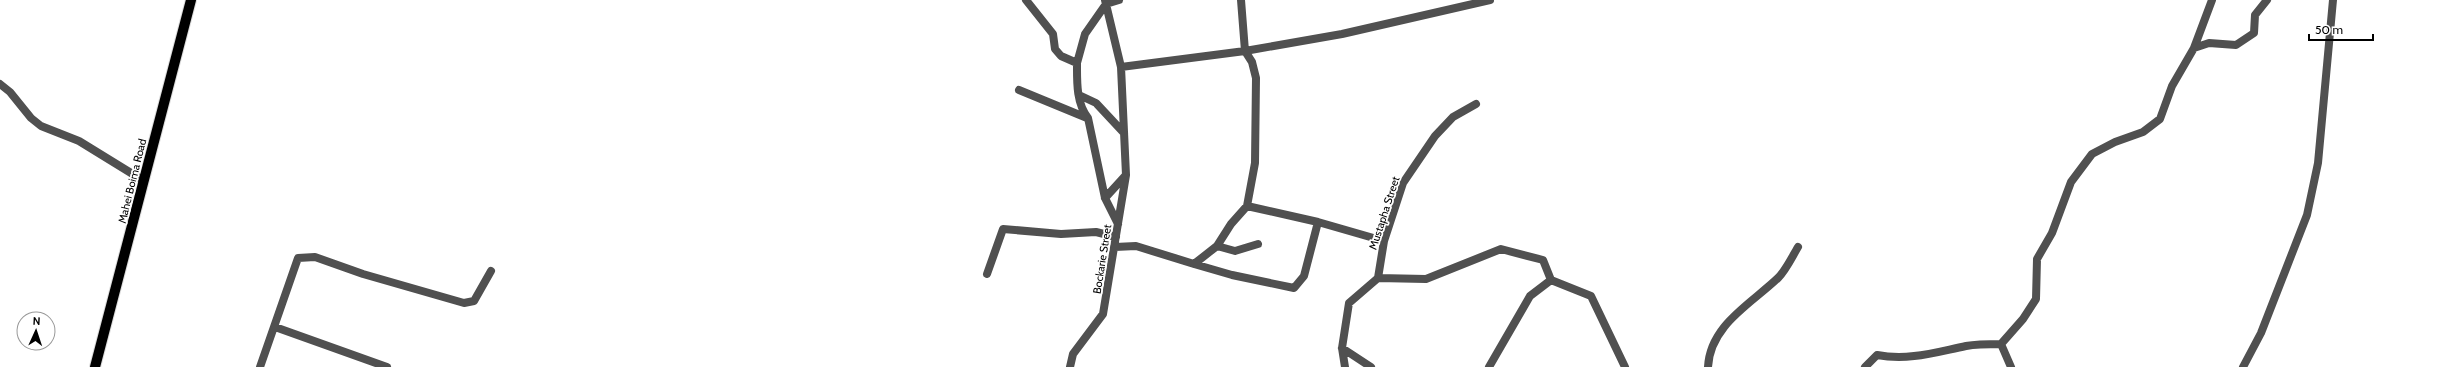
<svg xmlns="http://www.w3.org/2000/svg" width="2453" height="367" font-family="Cabin,sans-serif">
<rect width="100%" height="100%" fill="#fff"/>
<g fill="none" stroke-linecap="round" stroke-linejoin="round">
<defs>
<path id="primary" d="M95 367 191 0"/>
</defs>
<use href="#primary" stroke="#dbdbdb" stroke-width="12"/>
<path stroke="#505050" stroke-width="8" d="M1026 0 1053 34 1055 49 1061 56 1077 63C1077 81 1076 103 1088 118L1105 198 1118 224
M1105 0 1121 67 1126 175
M2194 48 2212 0
M1077 63 1085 34 1106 4 1119 0
M1121 67 1245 51 1241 0
M0 84 10 92 31 118 41 126 79 141 144 181
M1019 90 1087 118
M1079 95 1096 103 1124 133
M1247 206 1318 222 1384 241
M1217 246 1235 251 1258 244
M1115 247 1136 246 1194 264 1217 246 1231 224 1247 206 1255 163 1256 78 1252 62 1245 51 1342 34 1490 0
M1194 264 1232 275 1294 288 1304 276 1318 222
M987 274 1003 229 1061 234 1096 232 1116 237
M1378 278 1426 279 1501 249 1543 260 1551 280 1591 296 1625 367
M275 327 387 367
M2001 344 2011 367
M1342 348 1371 367
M260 367 298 258 315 257 363 274 464 303 474 301 491 271
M1070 367 1073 354 1103 314 1126 175 1105 198
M1345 367 1342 348 1349 303 1378 278 1384 241 1403 183 1435 136 1453 117 1476 104
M1489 367 1530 296 1551 280
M1708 367C1710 325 1751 304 1778 278 1786 270 1792 257 1798 247
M1865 367 1877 355C1909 361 1936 352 1966 346 1977 344 1989 344 2001 344L2023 319 2036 299 2037 259 2052 233 2071 182 2092 154 2115 142 2143 132 2160 119 2172 86 2194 48 2209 43 2236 45 2254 33 2255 15 2267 0
M2243 367 2261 333 2307 215 2318 163 2333 0"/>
<use href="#primary" stroke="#000" stroke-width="10"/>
</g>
<g text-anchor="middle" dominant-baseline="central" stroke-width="3.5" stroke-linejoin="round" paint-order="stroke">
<g font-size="11" fill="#000" stroke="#fff">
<text transform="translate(132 181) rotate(-76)">Mahei Boima Road</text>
<text transform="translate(1384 213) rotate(-72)">Mustapha Street</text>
<text transform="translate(1102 259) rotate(-81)">Bockarie Street</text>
</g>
</g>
<g transform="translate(36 331) rotate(3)"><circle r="19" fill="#ffffff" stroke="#999999"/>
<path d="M0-3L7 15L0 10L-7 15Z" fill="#000000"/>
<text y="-6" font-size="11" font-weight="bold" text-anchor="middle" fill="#000000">N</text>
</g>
<path d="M2309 34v6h64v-6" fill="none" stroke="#000000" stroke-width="2"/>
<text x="2315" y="34" font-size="12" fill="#000000" stroke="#ffffff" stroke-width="3" paint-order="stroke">50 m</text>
</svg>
